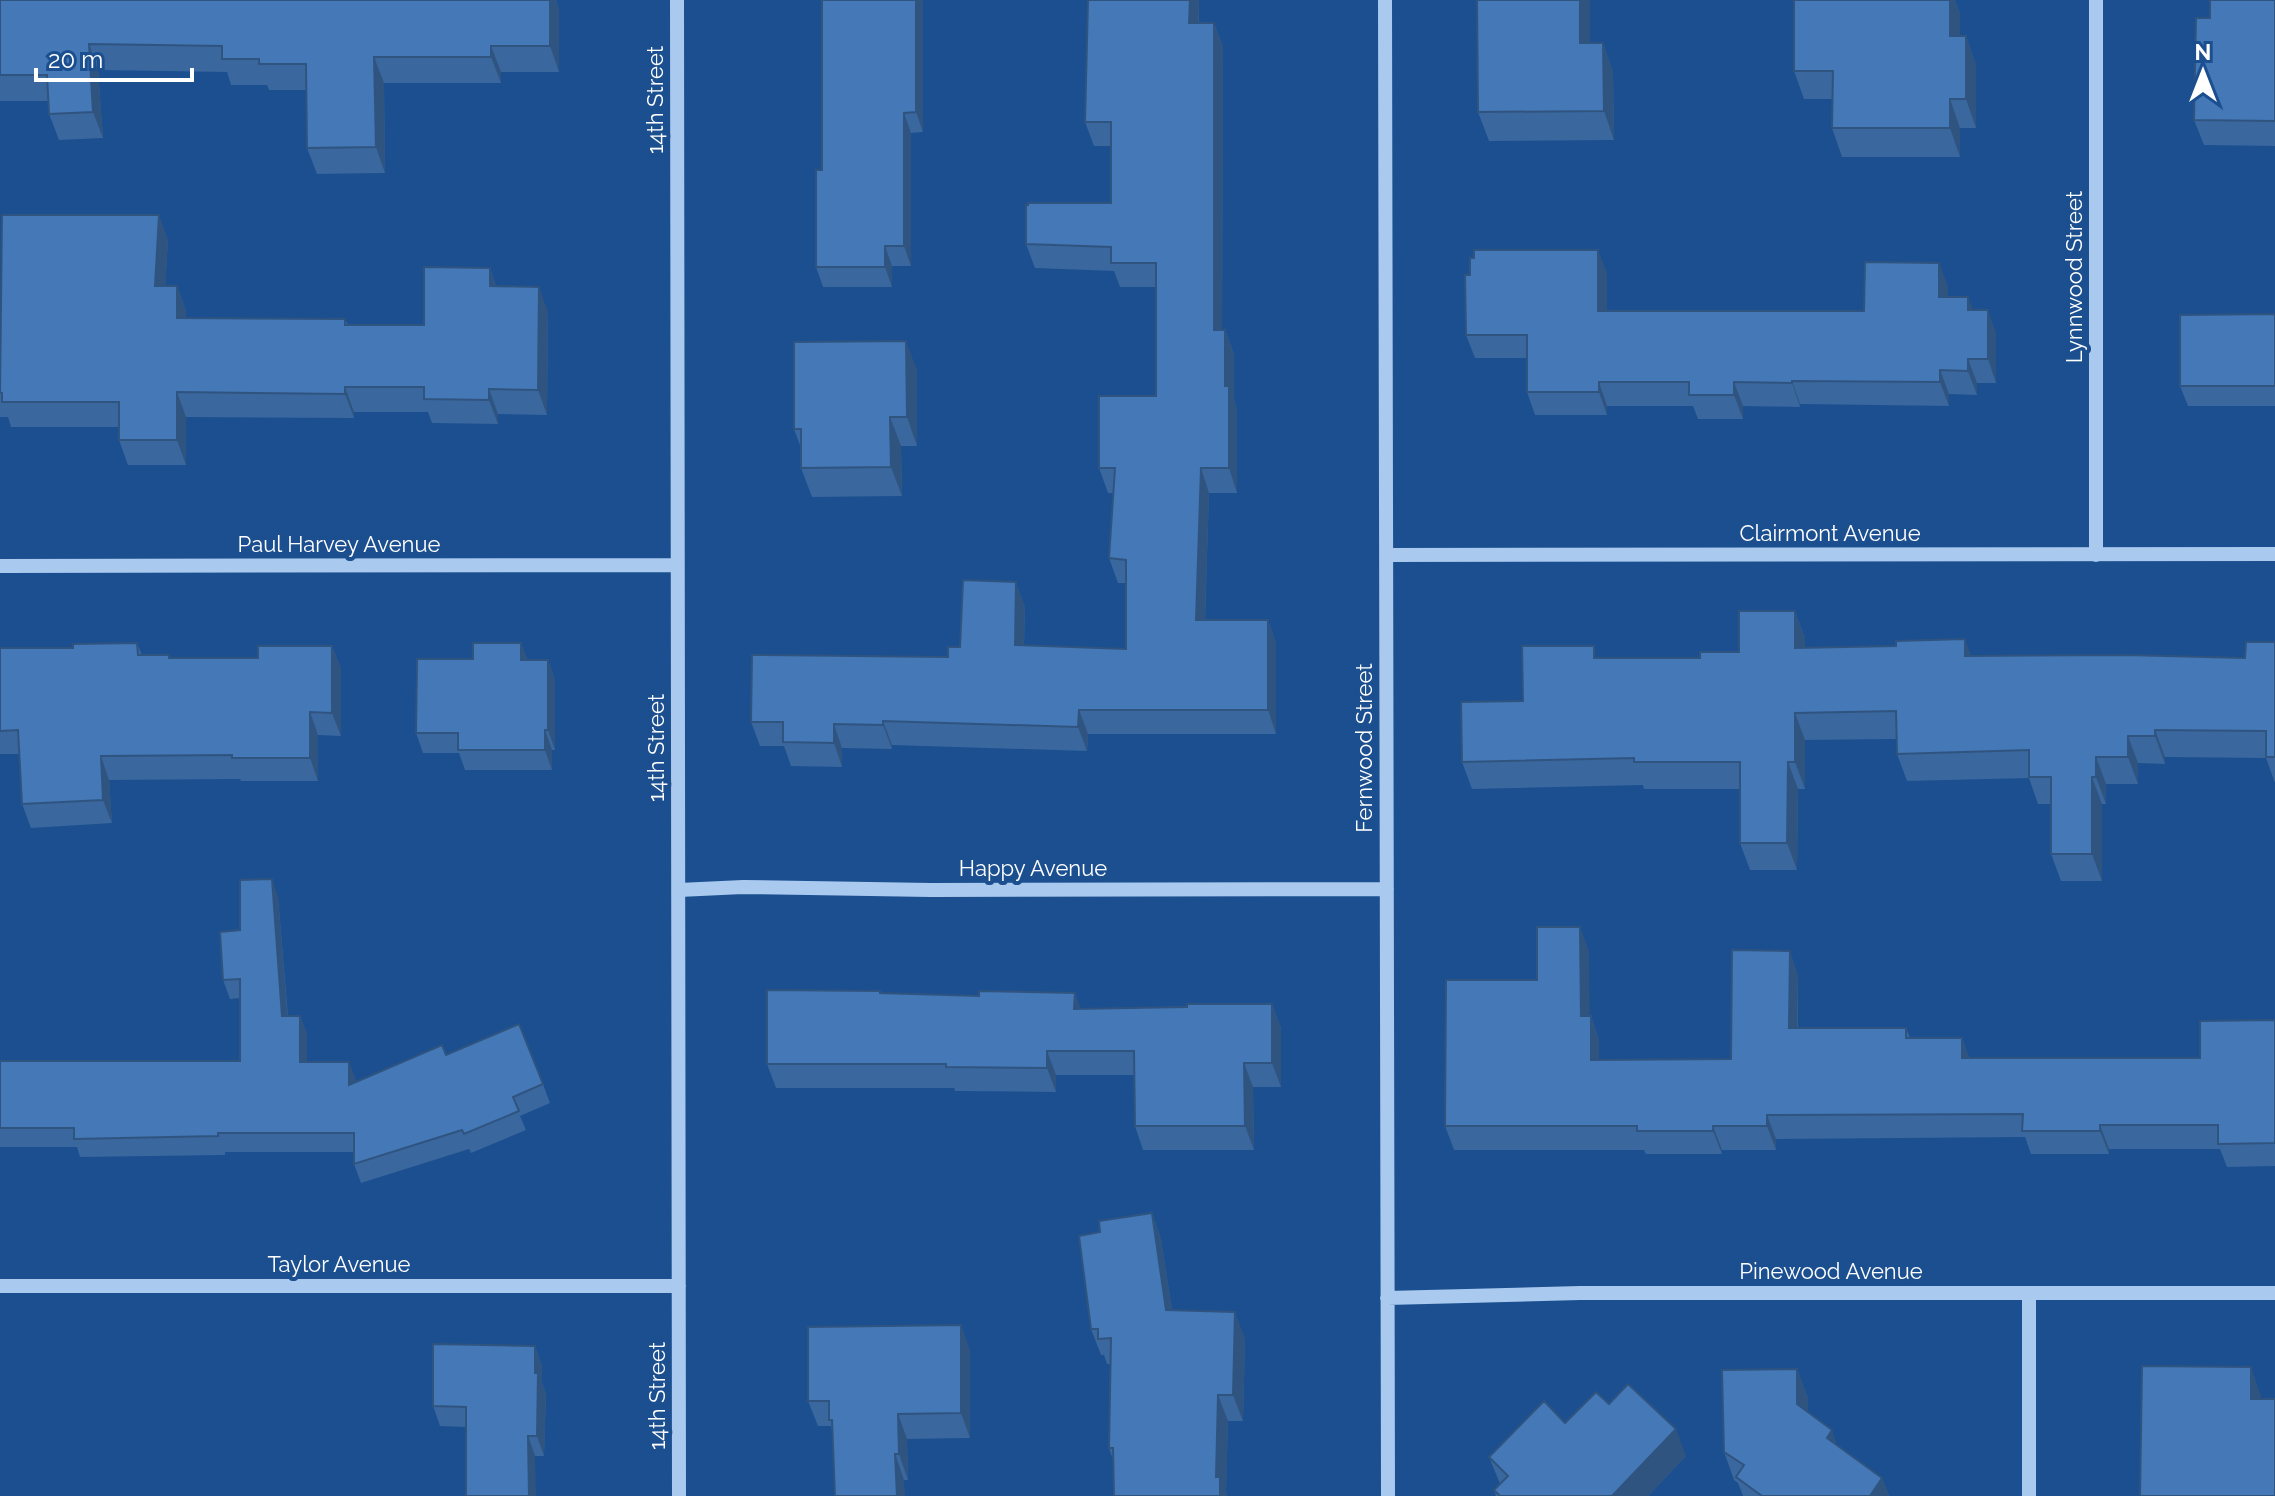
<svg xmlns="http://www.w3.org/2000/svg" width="2275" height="1496" font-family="Raleway,sans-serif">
<rect width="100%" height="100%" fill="#1b4f8f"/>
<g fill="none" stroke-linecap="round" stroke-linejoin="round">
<path stroke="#a9c9ee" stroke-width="14" d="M677 0 679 1496
M1385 0 1388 1496
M2096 0V555
M1386 555 2275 554
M0 566 677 565
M679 890 743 887 931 890 1387 889
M0 1286H679
M2029 1293V1496
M1387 1298 1580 1293H2275"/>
</g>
<path fill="#3a679d" d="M0 0H556L559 10V72H501V83H384L385 173 317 174 307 148V90H269L267 85H231L227 72 98 70 103 138 59 140 49 114 48 101H0Z
M923 0V132L911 133V266H892V287H823L816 267Z
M1088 0H1199V23H1214L1223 47 1222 330H1225L1234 354V400L1237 410V493H1209L1205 620H1268L1276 644V734H1088L1087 751 892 745V749L842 748V767L791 766 784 746H760L751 722 948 657 960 647 1025 606 1024 645 1126 649V583H1118L1109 558 1113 493H1108L1099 468 1156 396V287H1120L1114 271 1035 268 1026 244 1111 203V146H1094L1085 122Z
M1590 0V43H1603L1613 72 1614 140 1489 141 1478 112Z
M1794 0H1955L1960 14V36H1966L1976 65V128H1960V157H1842L1832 128V99H1804L1794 71Z
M2275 0V146L2204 145 2194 120Z
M168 240 165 286H177L186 311V318L345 319 348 325H424L490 268 496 286 548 312 547 415 498 414V424L432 423 428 412H354V418L186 417V465H128L119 440V427H11L8 417H0V316Z
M1607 273V311H1864L1948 286V297L1973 310 1996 333V383H1977V395L1949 394V406L1800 404V407L1743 406V419H1698L1693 406H1607V415H1535L1527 392V358H1475L1466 335Z
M2275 314V406H2188L2180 386Z
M917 370V446H901L902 496 812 497 801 468V448L794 429Z
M1795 611 1805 638V648L1971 656 2245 658 2275 642V783L2266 758 2165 757V764L2138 763V784H2106V804H2102V881H2061L2051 854V804H2038L2029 778 1907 781 1897 754V739L1805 740V789H1798L1797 870H1750L1740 843V789H1644L1643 785 1472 789 1462 762 1598 658H1700L1739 652Z
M137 643 142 655H169L170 658H258L332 646 341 669V736L318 735V781H241L240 779 109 780 112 823 31 828 22 804 19 754H0V648H73Z
M521 643 527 660H548L555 680V750H552V770H465L459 753H423L416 733 473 659Z
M278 897 288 1016H300L307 1034V1062H349L356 1082 446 1055 543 1084 550 1103 520 1116 526 1130 471 1153 469 1149 361 1183 354 1164V1152H225V1155L80 1157 77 1147H0V1061H240V998L230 999 223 980 240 930Z
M1589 951V1016H1591L1599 1040V1060L1731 1059 1798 975V1028H1906L1910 1038H1962L1969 1058H2200L2275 1020V1166L2227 1167 2220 1149H2109V1154H2031L2025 1137 1776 1139V1150H1722V1154H1646L1644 1150H1454L1445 1126 1537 980Z
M880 991 881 993 979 996 1075 993 1080 1009 1272 1004 1281 1028V1087H1253L1254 1150H1143L1135 1126 1134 1075H1056V1092L955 1091 954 1088H776L767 1064Z
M1152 1213 1161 1239 1172 1310 1245 1338 1243 1421H1228L1226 1492 1227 1496H1114L1113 1460 1109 1448 1110 1364H1107L1104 1355H1101L1091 1329 1100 1232Z
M535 1346 542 1366V1383L546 1393 544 1456H535L466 1427 440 1426 433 1406Z
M970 1350V1438L907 1439 908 1480H904L832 1431 831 1426H818L808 1401Z
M1797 1369 1808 1398V1412L1838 1446 1882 1478 1889 1496H1743L1738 1483 1734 1480 1724 1452Z
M1609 1404 1686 1456 1648 1496H1496L1494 1490 1500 1484 1489 1457Z"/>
<path fill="#305480" d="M550 0H556L559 10V72L550 46Z
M916 0H923V132L916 112Z
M1190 0H1199L1198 47 1189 23Z
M1580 0H1590V72L1580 43Z
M1948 0H1955L1960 14V65L1950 36Z
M1214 23 1223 47 1222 354 1214 330Z
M1966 36 1976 65V128L1966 99Z
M1603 43 1613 72 1614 140 1604 111Z
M89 44 98 70 103 138 93 112Z
M491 46 501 72V83L491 57Z
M374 57 384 83 385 173 376 147Z
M1950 99 1960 128V157L1950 128Z
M904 113 911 133V266L904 246Z
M159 215 168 240 164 311 155 286Z
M885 246 892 266V287L885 267Z
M1598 250 1607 273V334L1598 311Z
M1939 263 1948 286V320L1939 297Z
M490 268 498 293 490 286Z
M177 286 186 311V342L177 318Z
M539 287 548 312 547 415 538 390Z
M1968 297 1977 320 1968 310Z
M1988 310 1996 333V383L1988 359Z
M1225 330 1234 354V400L1237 410V493L1229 468 1225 386Z
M906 341 917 370V446L907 417Z
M1968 359 1977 383V395L1968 371Z
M1940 370 1949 394V406L1940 382Z
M1792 381 1800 404V407L1792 383Z
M1599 382 1607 406V415L1599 392Z
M1734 382 1743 406V419L1734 395Z
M345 387 354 412V418L345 394Z
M489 389 498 414V424L489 400Z
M177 392 186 417V465L177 440Z
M890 417 901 446 902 496 891 467Z
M1201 468 1209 493 1204 644 1196 620Z
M1016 582 1025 606 1023 669 1015 645Z
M1795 611 1805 638V675L1795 648Z
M1268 620 1276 644V734L1268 710Z
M1965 639 1975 667 1965 656Z
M521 643 529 663 521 660Z
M332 646 341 669V736L332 713Z
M548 660 555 680V750L548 730Z
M1079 710 1088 734 1087 751 1078 727Z
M310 712 318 735V781L310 758Z
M1795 713 1805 740V789L1795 762Z
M883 721 892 745V749L883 725Z
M834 724 842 748V767L834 743Z
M545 730 552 750V770L545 750Z
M2155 730 2165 757V764L2155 736Z
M2128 736 2138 763V784L2128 757Z
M101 756 109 780 112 823 103 800Z
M2096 757 2106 784V804L2096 777Z
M1788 762 1798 789 1797 870 1787 843Z
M2092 777 2102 804V881L2092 854Z
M272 879 278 897 289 1034 282 1016Z
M1580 927 1589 951 1590 1040 1581 1016Z
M1790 951 1798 975 1797 1051 1789 1028Z
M1075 993 1083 1017 1074 1009Z
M1272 1004 1281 1028V1087L1272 1063Z
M300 1016 307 1034V1080L300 1062Z
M1591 1016 1599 1040V1084L1591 1060Z
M1962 1038 1970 1061 1962 1058Z
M1047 1051 1056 1075V1092L1047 1068Z
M349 1062 356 1080V1103L349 1085Z
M1244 1063 1253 1087 1254 1150 1245 1126Z
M1767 1115 1776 1139V1150L1767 1126Z
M2100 1125 2109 1149V1154L2100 1131Z
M1713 1126 1722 1150V1154L1713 1131Z
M1152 1213 1161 1239 1176 1336 1166 1310Z
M1235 1312 1245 1338 1243 1421 1233 1395Z
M961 1325 970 1350V1438L961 1413Z
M535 1346 542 1366V1383L546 1393 544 1456 537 1436Z
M2251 1367 2261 1396V1428L2251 1399Z
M1797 1369 1808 1398V1433L1797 1404Z
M1218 1395 1228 1421 1226 1492 1227 1496H1220L1216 1477Z
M898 1414 907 1439 908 1480 899 1454Z
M1676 1429 1686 1456 1648 1496H1612Z
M1832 1430 1842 1459 1827 1438Z
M528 1436 535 1456 536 1496H529Z
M895 1454 904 1480 905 1496H897Z
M1882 1478 1889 1496H1870Z"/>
<path fill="#4478b7" stroke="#305480" stroke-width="2" d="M0 0H550V46H491V57H374L376 147 307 148 306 64H259V59H222V46L89 44 93 112 49 114 47 75H0Z
M822 0H916V112L904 113V246H885V267H816V170H822Z
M1088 0H1190L1189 23H1214V330H1225V386H1229V468H1201L1196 620H1268V710H1079L1078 727 883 721V725L834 724V743L783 742V722H751L752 655 948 657V647H960L963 580 1016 582 1015 645 1126 649V560L1109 558 1115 468H1099V396H1156V263H1111V247L1026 244V205H1028V203H1111V122H1085Z
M1477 0H1580V43H1603L1604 111 1478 112Z
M1794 0H1950V36H1966V99H1950V128H1832L1833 71H1794Z
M2210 0H2275V121L2194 120 2196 18H2210Z
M2 215H159L155 286H177V318L345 319V325H424V267L490 268V286L539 287 538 390 489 389V400L424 399V387H345V394L177 392V440H119V402H2V393H0Z
M1474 250H1598V311H1864L1865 262 1939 263V297H1968V310H1988V359H1968V371L1940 370V382L1792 381V383L1734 382V395H1689V382H1599V392H1527V335H1466L1465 275H1470V258H1474Z
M2275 314V386H2180V315Z
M906 341 907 417H890L891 467 801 468V429H794V342Z
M1739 611H1795V648L1896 646V641L1965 639V656L2125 655 2245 658 2246 642H2275V757H2266V731L2155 730V736H2128V757H2096V777H2092V854H2051V777H2029V750L1897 754 1896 711 1795 713V762H1788L1787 843H1740V762H1634V758L1462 762 1461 702 1523 701 1522 646H1594V658H1700V652H1739Z
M137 643 138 655H169V658H258V646H332V713L310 712V758H232V755L101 756 103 800 22 804 18 730 0 731V648H73V644Z
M473 643H521V660H548V730H545V750H458V733H416L417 659H473Z
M272 879 282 1016H300V1062H349V1085L442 1045 446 1055 519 1024 543 1084 513 1097 519 1111 464 1134 462 1130 354 1164V1133H218V1136L74 1139V1128H0V1061H240V979L223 980 220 932 240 930V880Z
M1537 927H1580L1581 1016H1591V1060L1731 1059 1732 950 1790 951 1789 1028H1906V1038H1962V1058H2200V1021L2275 1020V1143L2218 1144V1125H2100V1131H2022L2023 1114 1767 1115V1126H1713V1131H1637V1126H1445L1446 980H1537Z
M767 990 880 991V993L979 996V991L1075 993 1074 1009 1187 1007V1004H1272V1063H1244L1245 1126H1135L1134 1051H1047V1068L946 1067V1064H767Z
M1152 1213 1166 1310 1235 1312 1233 1395H1218L1216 1477H1220V1496H1114L1113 1448H1109L1111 1338 1098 1339V1329H1091L1079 1236 1100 1232 1099 1221Z
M961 1325V1413L898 1414 899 1454H895L897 1496H835L832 1420H829V1401H808V1327Z
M433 1344 535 1346V1373H538L537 1436H528L529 1496H466V1407L433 1406Z
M2142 1366 2251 1367V1399H2275V1496H2140Z
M1797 1369V1404L1832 1430 1827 1438 1882 1478 1870 1496H1762L1736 1477 1744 1465 1724 1452 1722 1370Z
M1628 1384 1676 1429 1612 1496H1500L1494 1490 1508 1476 1489 1457 1544 1401 1565 1423 1596 1392 1609 1404Z"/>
<g text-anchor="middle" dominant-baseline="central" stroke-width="8" stroke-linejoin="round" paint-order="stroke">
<g font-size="22" fill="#fff" stroke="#1b4f8f">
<text transform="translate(655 100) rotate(-90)">14th Street</text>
<text transform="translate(2074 277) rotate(-90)">Lynnwood Street</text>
<text x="1830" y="533">Clairmont Avenue</text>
<text x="339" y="544">Paul Harvey Avenue</text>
<text transform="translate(656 748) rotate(-90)">14th Street</text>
<text transform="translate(1364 748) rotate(-90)">Fernwood Street</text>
<text x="1033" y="868">Happy Avenue</text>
<text x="339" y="1264">Taylor Avenue</text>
<text x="1831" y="1271">Pinewood Avenue</text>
<text transform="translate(657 1396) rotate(-90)">14th Street</text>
</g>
</g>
<g transform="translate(2203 72)" stroke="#1b4f8f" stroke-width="6" paint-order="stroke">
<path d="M0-6L14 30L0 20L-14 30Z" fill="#ffffff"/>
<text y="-12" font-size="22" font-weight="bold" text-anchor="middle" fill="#ffffff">N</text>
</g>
<path d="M36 68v12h156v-12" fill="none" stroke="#ffffff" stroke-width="4"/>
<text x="48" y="68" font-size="24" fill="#ffffff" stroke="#1b4f8f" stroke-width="6" paint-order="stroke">20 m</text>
</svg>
